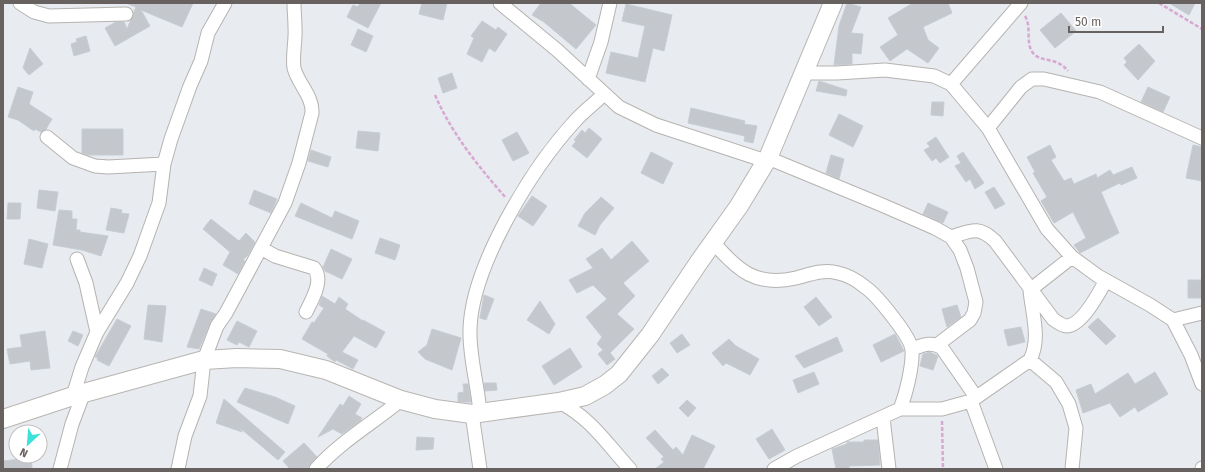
<svg xmlns="http://www.w3.org/2000/svg" width="1205" height="472" font-family="'Fira Sans',sans-serif">
<rect width="100%" height="100%" fill="#e8ebf0"/>
<path fill="#c4c7cc" stroke="#c6cdd5" d="M126 3H193L182 27 141 10 150 26 115 46 105 28 116 22H124L127 29 136 7Z
M360 3H381L368 28 347 17 353 5 358 7Z
M422 3H447L443 20 419 14Z
M541 3H569L596 25 576 49 544 22 532 15Z
M847 3 861 7 851 33 863 34 861 54 852 53V64L834 65 839 26Z
M913 3H948L952 13 923 27 928 40 939 48 928 63 907 49 890 61 880 47 898 35 888 18Z
M1169 3H1195L1189 15Z
M626 4 672 15 664 51 653 48 645 82 606 73 611 52 638 58 645 26 622 21Z
M1061 13 1076 31 1055 48 1040 30Z
M482 21 496 30 498 27 507 34 495 52 489 48 482 62 467 54 474 38 471 36Z
M358 29 373 36 366 52 351 45Z
M86 36 90 51 74 56 71 44 77 42 76 39Z
M1139 44 1155 61 1138 80 1124 65 1127 62 1124 58Z
M30 48 43 64 29 75 23 68Z
M452 73 457 88 443 93 438 78Z
M819 81 847 90 846 96 816 91Z
M18 87 33 92 29 104 52 119 46 129 41 132 35 129 34 131 18 120 8 117Z
M1148 87 1170 97 1163 112 1141 102Z
M932 102H944L943 116 931 115Z
M691 108 745 121 744 124 757 126 753 143 744 141 745 136 688 123Z
M839 114 863 126 853 147 829 135Z
M589 128 602 139 587 158 572 146 576 141 574 140 582 130 585 133Z
M82 129H123V155H88L82 153Z
M358 131 380 133 378 151 356 148Z
M517 132 529 153 513 161 502 140Z
M936 137 949 157 940 163 936 158 932 161 924 150 930 147 927 143Z
M1050 145 1056 157 1051 160 1064 181 1071 178 1074 184 1096 174 1097 178 1110 170 1113 175 1132 167 1137 178 1121 185 1120 183 1101 192 1119 233 1080 253 1074 245 1086 238 1073 212 1054 223 1041 201 1047 197 1033 173 1035 172 1027 157Z
M1193 145 1202 147V181L1186 178Z
M311 150 331 157 328 167 308 161Z
M651 152 673 163 663 184 641 173Z
M963 152 984 183 975 189 970 179 966 182 955 166 961 163 957 156Z
M831 155 844 159 839 179 826 173Z
M994 187 1005 204 995 209 985 192Z
M39 190 58 192 55 211 37 208Z
M254 190 277 199 271 213 249 204Z
M532 196 547 206 533 226 518 216Z
M601 197 614 208 600 225 595 235 578 226 585 213Z
M8 203H21L20 219H7Z
M301 203 332 218 335 211 359 221 352 239 295 216Z
M928 203 948 212 943 223 923 214Z
M111 208 122 210 121 213 129 214 124 233 106 230Z
M59 210 72 211V219H77L76 230H80V232L108 236 101 256 82 250 53 245Z
M211 219 239 241 246 233 255 242 248 255 243 260 245 261 238 274 223 265 230 252 203 229Z
M380 238 400 245 395 260 375 253Z
M29 239 48 244 42 268 24 264Z
M632 241 649 261 623 283 635 296 617 314 634 329 610 353 615 359 607 365 598 354 603 350 597 344 602 337 586 317 607 299 593 285 577 293 569 280 593 268 586 259 602 248 611 260Z
M331 249 352 259 342 279 325 271 323 267Z
M204 268 217 274 212 286 199 280Z
M1188 280H1202V298H1188Z
M484 295 494 299 486 320 480 318Z
M322 296 335 304 339 297 348 304 345 309 363 321V320L385 332 376 348 354 336 342 352 358 360 353 369 336 360 335 362 327 356 328 354 302 339 312 322 314 323 324 308 319 305Z
M816 297 832 317 819 326 804 307Z
M540 301 555 324 549 334 527 320Z
M148 305 166 306 162 342 144 339Z
M957 305 961 317 947 327 942 309Z
M201 309 216 314 210 323 199 349 187 347Z
M1098 318 1116 336 1106 345 1088 327Z
M117 319 131 326 109 366 97 360 98 358 95 357Z
M237 321 257 331 249 347 239 342 237 345 227 340Z
M1021 327 1025 342 1008 346 1004 330Z
M432 329 461 338 452 370 425 359 418 352 427 345Z
M45 331 50 368 31 370 30 361 10 364 7 349 22 347 20 335Z
M73 331 83 335 78 346 68 341Z
M682 334 690 345 677 353 670 343Z
M895 334 904 351 881 362 873 345Z
M837 337 843 351 804 368 795 356Z
M729 339 736 346 759 359 750 375 726 363 723 366 712 353Z
M570 348 582 367 554 385 542 366Z
M930 352 938 356 933 370 920 366 923 354Z
M662 368 669 375 658 384 652 376Z
M814 372 819 384 798 393 793 380Z
M1155 372 1168 394 1138 412 1135 407 1120 417 1110 403 1083 413 1076 390 1091 384 1095 394 1128 373 1135 384Z
M484 383H496L497 390 485 391Z
M463 384H468L471 402H458V393L464 392Z
M245 388 275 397 295 406 288 424 237 402Z
M349 396 361 404 355 414 362 418 360 421 342 434 333 429 318 437 340 404 343 406Z
M224 399 285 452 278 460 240 428 242 432 216 423Z
M687 400 696 408 688 417 679 408Z
M772 429 785 450 769 459 756 439Z
M655 430 673 450 676 447 683 455 692 435 715 446 703 469H655L664 462 661 459 664 457 646 438Z
M417 437 434 438 433 449 416 450Z
M864 440H878L880 465 849 466V469H836L832 449 847 444V442H864Z
M304 443 317 457 310 464 308 469H290L283 461Z
M31 458 32 468 3 469V461Z"/>
<g fill="none" stroke-linecap="round" stroke-linejoin="round">
<defs>
<path id="street" d="M20 3 34 12 49 16 126 14
M500 3 557 50 619 107 656 125 766 161
M804 73H837L885 70 934 76 951 84 988 128 1047 229 1072 257 1098 276 1150 305 1173 320 1191 355 1202 384
M588 79 601 42 610 3
M951 84 1021 3
M988 128 1021 87 1032 79H1044L1100 92 1202 138
M47 137 73 158 95 166 108 167 164 164
M768 158 882 205 935 228 951 237 960 250 967 268 976 302 974 313 970 320 937 345
M951 237C971 231 978 225 995 241L1053 319C1057 322 1062 326 1067 326 1082 325 1099 293 1105 282
M713 242C738 271 756 287 796 278 811 274 824 269 838 273 847 275 858 281 865 287 876 294 911 337 912 350 913 366 906 394 900 409L797 456 774 469
M261 248 275 256 314 268C324 280 312 300 306 312
M77 259 86 283 97 332
M1173 320 1202 313
M912 349C923 345 932 341 942 348L976 397
M1030 360 1056 382 1069 404 1076 428 1072 469
M73 396 82 367 97 332 127 283 140 256 159 203 164 164 171 139 190 86 201 61 208 33 225 3
M971 401 996 469
M559 402C591 418 607 444 630 469
M900 409H942L971 401 1030 360C1041 339 1032 313 1030 290L1072 257
M480 413C478 385 469 357 470 329 472 265 532 168 575 121 584 111 595 103 604 94
M472 414 480 469
M883 418 889 469
M60 469 72 424 84 392
M178 469 185 436 200 396 204 360 217 326 226 313 285 203 299 163 312 113C313 96 298 84 294 68 292 56 296 40 295 28 295 19 294 11 294 3
M316 469C340 442 373 423 401 400
M1202 469V468"/>
<path id="secondary" d="M3 419 73 396 204 360 237 358 280 359 326 370 401 400 435 409 472 414 559 402 585 396 605 385 619 374 650 335 699 262 739 206 768 158 833 3"/>
</defs>
<use href="#street" stroke="#b6b3b0" stroke-width="15"/>
<use href="#secondary" stroke="#b9b5b2" stroke-width="20"/>
<path stroke="#d7a9d2" stroke-width="2.5" stroke-dasharray="4 2" stroke-linecap="butt" d="M1159 3 1202 29
M1025 16C1032 27 1025 43 1033 53 1041 63 1056 56 1068 71
M435 95C452 134 478 166 506 198
M942 421 943 469"/>
<use href="#street" stroke="#fff" stroke-width="13"/>
<use href="#secondary" stroke="#fff" stroke-width="18"/>
</g>
<rect width="1205" height="472" fill="none" stroke="#67625f" stroke-width="8"/>
<g transform="translate(28 444) rotate(206)"><circle r="19" fill="#ffffff" stroke="#c2c0bf"/>
<path d="M0-3L7 15L0 10L-7 15Z" fill="#3ce2d9"/>
<text y="-6" font-size="11" font-weight="bold" text-anchor="middle" fill="#67625f">N</text>
</g>
<path d="M1069 26v6h94v-6" fill="none" stroke="#67625f" stroke-width="2"/>
<text x="1075" y="26" font-size="12" fill="#67625f" stroke="#ffffff" stroke-width="3" paint-order="stroke">50 m</text>
</svg>
